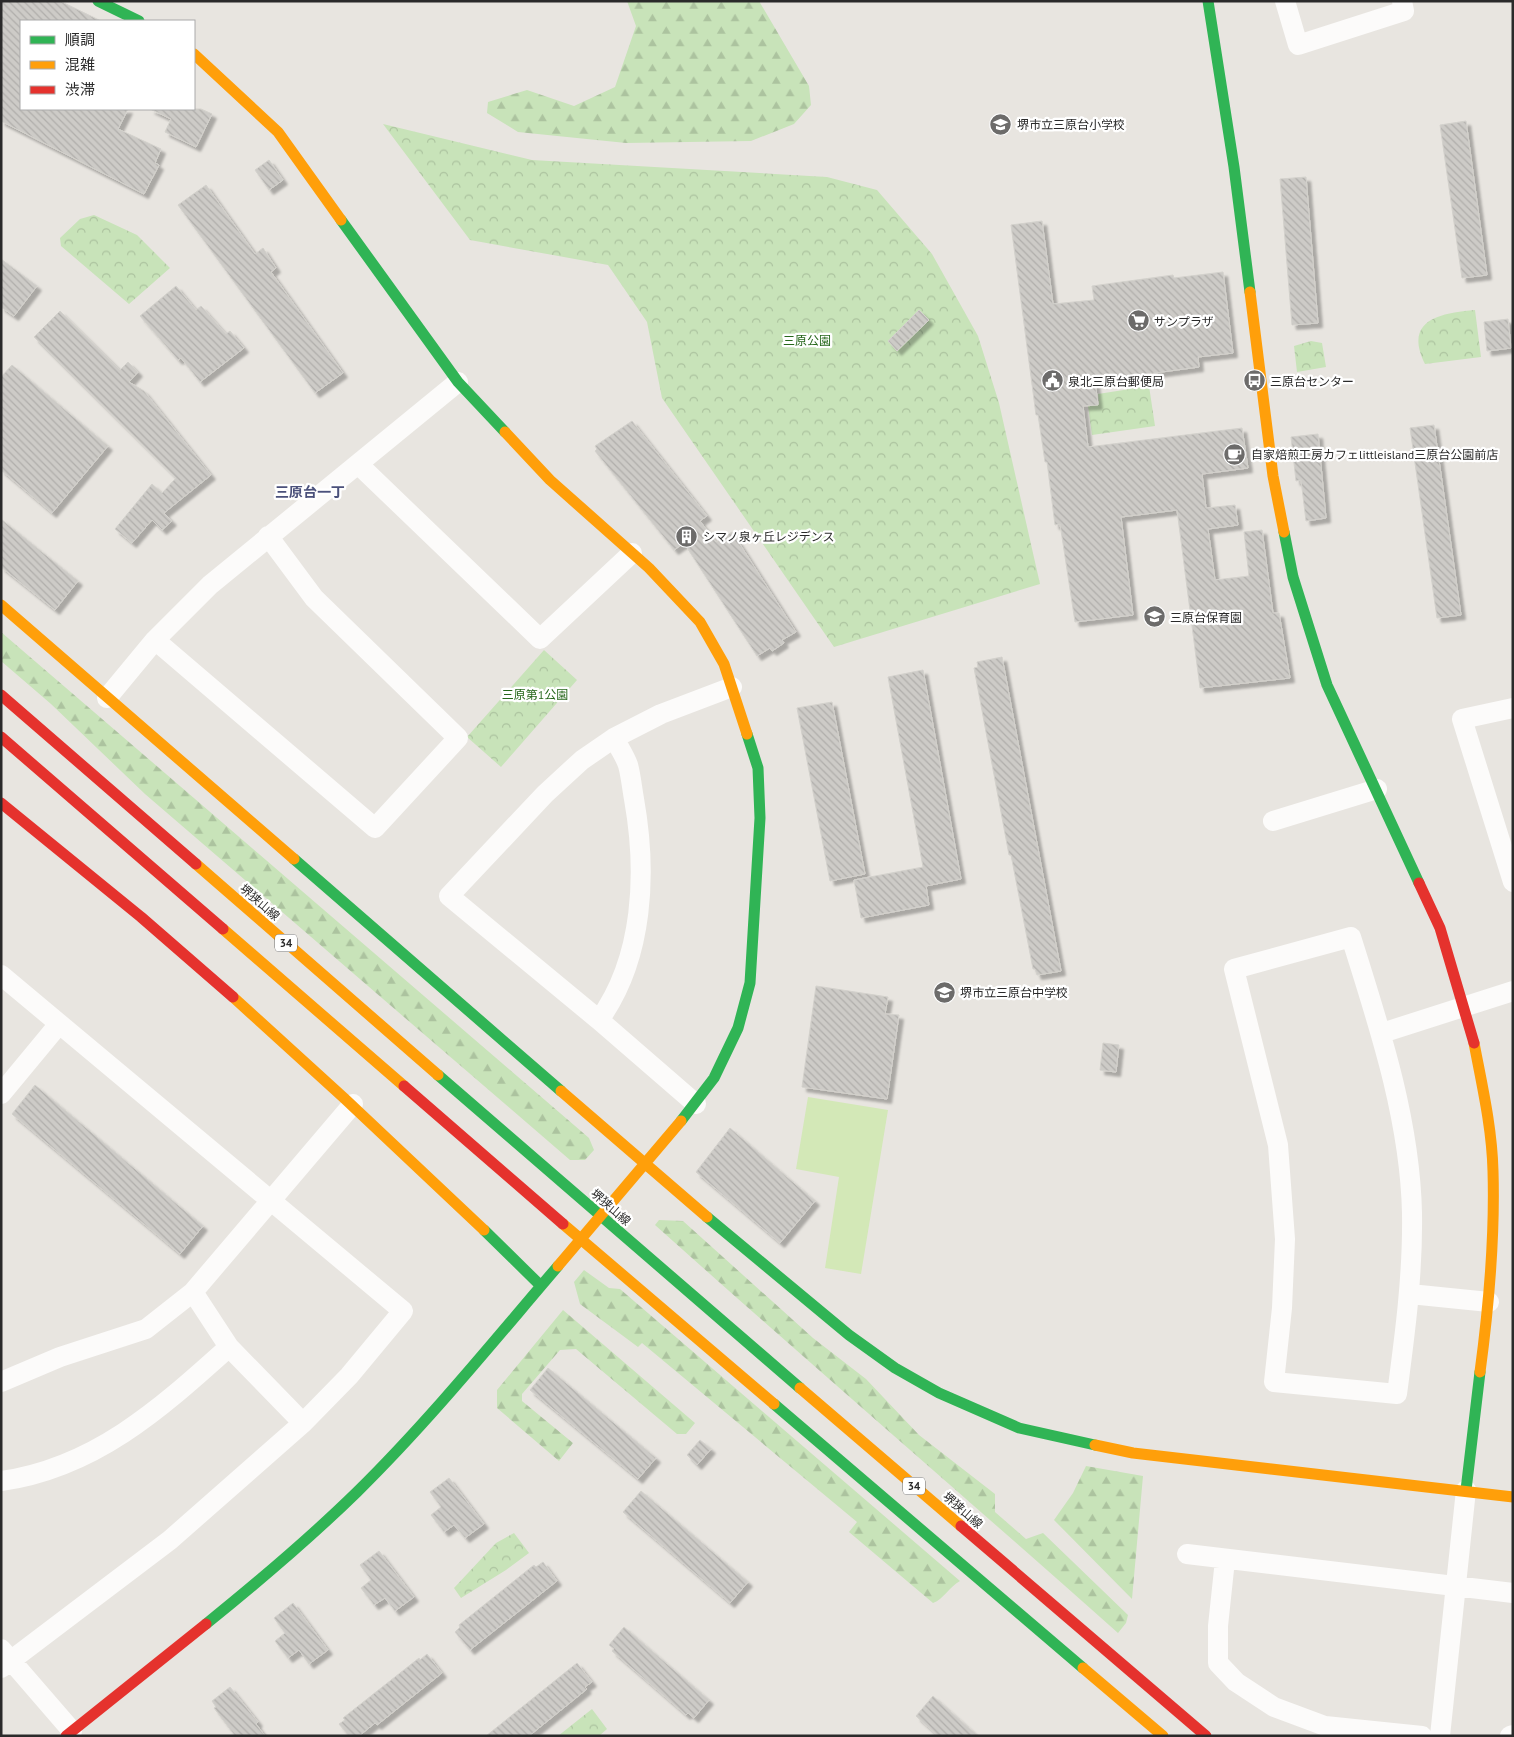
<svg xmlns="http://www.w3.org/2000/svg" width="1514" height="1737" font-family="'PT Sans','Noto Sans JP',sans-serif">
<defs>
<pattern id="forest-firs" width="22" height="20" patternUnits="userSpaceOnUse" patternTransform="scale(1.25)"><rect width="22" height="20" fill="#c8e3b9"/><path d="M5 1l3.5 6h-7zM16 11l3.5 6h-7z" fill="#acc39f"/></pattern>
<pattern id="park-crowns" width="20" height="18" patternUnits="userSpaceOnUse" patternTransform="scale(1.25)"><rect width="20" height="18" fill="#c8e3b9"/><path d="M2 6a3 3 0 1 1 6 0M12 15a3 3 0 1 1 6 0" fill="none" stroke="#acc39f"/></pattern>
<pattern id="building-back-hatch" width="6" height="6" patternUnits="userSpaceOnUse" patternTransform="scale(1.25)"><rect width="6" height="6" fill="#cdcbc7"/><path d="M-1 5l2 2M0 0l6 6M5-1l2 2" fill="none" stroke="#b0aeab"/></pattern>
<filter id="shadow"><feDropShadow dx="4.5" dy="4.5" stdDeviation="1" flood-color="#0004"/></filter>
</defs>
<rect width="100%" height="100%" fill="#e8e5e0"/>
<path fill="url(#forest-firs)" d="M627 1H759L809 86 811 105 794 124 751 141 626 143 518 132 487 113 488 102 527 90 574 106 615 87 636 26Z
M1 632 589 1138 594 1150 585 1160H570L145 794 51 704 1 661Z
M659 1220 683 1221 813 1338 866 1379 919 1435 995 1494V1512L1026 1539 1043 1533 1128 1615 1126 1623 1118 1633C964 1496 808 1362 655 1225Z
M584 1270 609 1288 620 1289 960 1581C949 1587 944 1599 933 1603L849 1532 857 1522 642 1343 638 1347 580 1304 574 1282Z
M563 1310 695 1423 686 1434H677L576 1349 560 1350 522 1394V1401L573 1443 559 1461 497 1408V1390Z
M1086 1466 1143 1476 1132 1599 1054 1520 1073 1493Z"/>
<path fill="url(#park-crowns)" d="M383 124 532 160 827 177 877 190 932 254 978 336 999 403 1040 584 834 647 662 398 647 322 608 265 470 240Z
M94 215 137 235 170 268 129 304 61 246 60 238 80 219Z
M1475 310 1481 357 1425 364C1403 320 1440 313 1475 310Z
M1311 341 1322 343 1326 367 1297 372 1294 346Z
M1149 386 1155 426 1092 435 1088 406 1099 404 1098 394Z
M544 650 577 680 501 767 467 737Z
M514 1533 529 1553 506 1570 461 1598 454 1588 496 1543Z
M592 1709 607 1729 599 1736H558Z"/>
<path fill="#d3e8b7" d="M808 1097 888 1110 861 1274 825 1268 839 1177 796 1169Z"/>
<path fill="url(#building-back-hatch)" stroke="#d3d1cc" filter="url(#shadow)" d="M1 1H60L101 21H21V109H128L118 129 161 149 155 163 159 165 144 194 1 121Z
M150 109H201L212 114 196 147 165 132 171 119Z
M1466 121 1487 275 1462 278 1440 125Z
M269 160 283 180 269 190 255 170Z
M1306 177 1318 323 1292 325 1280 179Z
M206 185 255 254 263 248 276 268 271 272 343 373 315 393 178 205Z
M1042 221 1053 304 1094 300 1092 286 1173 275 1174 278 1223 272 1233 353 1198 357 1199 367 1095 381 1098 405 1083 406 1088 447 1242 428 1248 468 1202 474 1206 508 1235 505 1238 525 1208 529 1215 580 1249 576 1244 532 1262 530 1273 613H1279L1290 678 1200 688 1177 510 1121 517 1133 615 1075 622 1060 524 1055 525 1047 462H1045L1038 415H1036L1011 225Z
M1 259 37 286 14 316 1 307Z
M176 286 196 310 201 306 226 334 230 331 244 348 200 382 181 358 178 360 140 316Z
M919 310 929 320 897 351 888 341Z
M60 311 120 370 128 362 138 372 129 382 144 391 211 475 164 513 172 521 162 530 152 520 132 543 115 529 152 484 162 493 176 478 34 337Z
M1508 319 1511 348 1487 351 1484 322Z
M12 365 108 446 52 513 1 470V377Z
M632 421 707 516 700 521 716 542 732 532 796 632 782 640 784 643 772 651 770 648 757 656 684 543 674 550 595 451 597 449 595 446Z
M1434 425 1461 615 1437 618 1410 428Z
M1318 434 1326 518 1306 521 1301 480 1296 481 1291 437Z
M1 519 78 581 55 610 1 567Z
M1002 657 1061 971 1037 975 1035 969H1033L1011 855H1009L974 668 978 667 977 662Z
M923 670 961 879 926 886 929 905 861 918 854 880 923 867 888 677Z
M832 702 865 874 830 881 797 708Z
M816 986 888 997 885 1014 899 1015 887 1099 802 1087Z
M1103 1043 1119 1045 1116 1072 1100 1070Z
M35 1085 203 1226 180 1254 12 1114Z
M730 1128 815 1201 780 1243 696 1172Z
M548 1368 656 1458 638 1479 530 1390Z
M700 1440 711 1449 697 1465 687 1455Z
M449 1478 484 1524 465 1538 454 1525 444 1532 431 1515 441 1507 430 1492Z
M641 1491 748 1582 730 1603 623 1512Z
M379 1551 414 1597 395 1611 385 1598 374 1605 361 1588 371 1580 360 1565Z
M543 1562 557 1581 470 1650 455 1632 460 1627 459 1625 534 1565 536 1567Z
M293 1603 328 1650 309 1664 299 1650 288 1658 275 1641 285 1633 274 1618Z
M624 1627 709 1700 694 1718 688 1713 686 1715 612 1651 614 1649 609 1645Z
M427 1654 442 1673 377 1725 375 1723 359 1736H349L339 1724 345 1720 343 1718 419 1658 420 1660Z
M577 1663 592 1682 585 1687 587 1689 529 1736H486Z
M230 1687 258 1722 256 1724 265 1736H235L214 1708 216 1707 212 1701Z
M933 1696 978 1736H938L916 1716Z"/>
<g fill="none" stroke-linecap="round" stroke-linejoin="round">
<path stroke="#fcfbfa" stroke-width="20" d="M1285 1 1298 45 1404 11 1402 1
M358 464 540 639 632 553
M155 640 375 828 458 738 314 598 268 536
M107 698 155 640 210 585 458 382
M1513 708 1462 719 1513 882
M1273 821 1377 789
M1351 937C1379 1026 1410 1119 1412 1213 1413 1274 1405 1334 1397 1394L1274 1382 1282 1308 1285 1239 1278 1145 1234 969Z
M1 975 403 1311 349 1376 303 1423 170 1540 1 1668
M599 1020C644 958 647 872 634 799 632 788 631 776 628 765 625 756 618 746 614 738
M1382 1033 1513 991
M1 1094 59 1024
M696 1104 599 1020 449 896 545 794 582 760 614 738 661 714 732 687
M193 1292 229 1347 303 1423
M1410 1294 1489 1302
M1 1382 60 1357 146 1329 193 1292 353 1104
M1 1481C95 1468 161 1408 229 1347
M1187 1554 1513 1593
M1225 1560 1218 1626V1663L1236 1682 1274 1707 1325 1726 1422 1736
M1 1649 72 1731
M1440 1736 1466 1490
M1510 1736 1513 1735"/>
<path stroke="#30b455" stroke-width="11" d="M98 1 139 21
M1208 1 1234 167 1250 292
M341 220 458 382 505 432
M1284 532 1293 577 1327 685 1419 883
M294 859 561 1091
M438 1075 800 1388
M681 1121 714 1078 738 1028 750 983 760 818 758 768 747 734
M707 1217 849 1335 895 1368 939 1393 1019 1428 1095 1445
M484 1230 540 1285
M774 1404 1083 1668
M1466 1490 1480 1372
M206 1624C258 1582 310 1538 357 1492 429 1421 493 1342 558 1266"/>
<path stroke="#ff9f0a" stroke-width="11" d="M194 54 278 132 341 220
M1250 292 1273 476 1284 532
M505 432 550 480 649 568 700 622 724 664 747 734
M1 605 294 859
M196 864 438 1075
M223 929 404 1086
M233 997 344 1098 484 1230
M1474 1043C1482 1085 1492 1128 1493 1171 1495 1238 1489 1305 1480 1372
M561 1091 707 1217
M563 1224 774 1404
M558 1266 681 1121
M800 1388 961 1526
M1095 1445 1133 1453 1513 1497
M1083 1668 1163 1736"/>
<path stroke="#e5322d" stroke-width="11" d="M1 695 196 864
M1 737 223 929
M1 803 141 917 233 997
M1419 883 1440 928 1474 1043
M404 1086 563 1224
M961 1526 1206 1736
M66 1736 206 1624"/>
</g>
<defs>
<symbol id="school-disc" viewBox="-11 -11 22 22"><circle r="9.5" fill="#6c6b6a" stroke="#fff"/><path d="M0-5L7-2L0 1L-7-2ZM-4 1L0 2.5L4 1V4Q0 6-4 4Z" fill="#fff"/></symbol>
<symbol id="supermarket-disc" viewBox="-11 -11 22 22"><circle r="9.5" fill="#6c6b6a" stroke="#fff"/><path d="M-6-5.5h2.5l.6 2H6L4.5 2H-2.5L-4.4-4H-6ZM-1.5 3.2a1.3 1.3 0 1 0 .1 0ZM3 3.2a1.3 1.3 0 1 0 .1 0Z" fill="#fff"/></symbol>
<symbol id="civic-disc" viewBox="-11 -11 22 22"><circle r="9.5" fill="#6c6b6a" stroke="#fff"/><path d="M-.6-6.5H3V-4.5H.6V-3L4-1V1h2V6H-6V1h2V-1L-.6-3ZM-1.2 2.5V6h2.4V2.5Z" fill="#fff"/></symbol>
<symbol id="bus-disc" viewBox="-11 -11 22 22"><circle r="9.5" fill="#6c6b6a" stroke="#fff"/><path d="M-5-6H5V4H4V6H2V4H-2V6H-4V4H-5ZM-3.5-4V0h7V-4ZM-3.5 1.2v1.5H-2V1.2ZM2 1.2v1.5H3.5V1.2Z" fill="#fff"/></symbol>
<symbol id="cafe-disc" viewBox="-11 -11 22 22"><circle r="9.5" fill="#6c6b6a" stroke="#fff"/><path d="M-5.5-4.5H6V0H3Q3 3.5 0 3.5H-2.5Q-5.5 3.5-5.5 0ZM3-3.2v2h1.7v-2ZM-6 4.5H4V6H-6Z" fill="#fff"/></symbol>
<symbol id="building-disc" viewBox="-11 -11 22 22"><circle r="9.5" fill="#6c6b6a" stroke="#fff"/><path d="M-4-6H4V6H1V3H-1V6H-4ZM-2.5-4.3h1.7v1.8h-1.7ZM.8-4.3h1.7v1.8H.8ZM-2.5-1h1.7V.8h-1.7ZM.8-1h1.7V.8H.8Z" fill="#fff"/></symbol>
</defs>
<g fill-rule="evenodd">
<use href="#school-disc" x="988" y="112" width="25" height="25"/>
<use href="#supermarket-disc" x="1126" y="308" width="25" height="25"/>
<use href="#civic-disc" x="1040" y="368" width="25" height="25"/>
<use href="#bus-disc" x="1242" y="368" width="25" height="25"/>
<use href="#cafe-disc" x="1222" y="442" width="25" height="25"/>
<use href="#building-disc" x="674" y="524" width="25" height="25"/>
<use href="#school-disc" x="1142" y="604" width="25" height="25"/>
<use href="#school-disc" x="932" y="980" width="25" height="25"/>
</g>
<g text-anchor="middle" dominant-baseline="central" stroke-width="4.5" stroke-linejoin="round" paint-order="stroke">
<g fill="#fff" stroke="#6a6a6a" stroke-width="1">
<rect x="275" y="934.5" width="22" height="17" rx="4"/>
<rect x="903" y="1477.5" width="22" height="17" rx="4"/>
</g>
<g font-size="11" font-weight="bold" fill="#2a2a2a">
<text x="286" y="943">34</text>
<text x="914" y="1486">34</text>
</g>
<g font-size="12" fill="#2a2a2a" stroke="#fff" text-anchor="start">
<text x="1017" y="124">堺市立三原台小学校</text>
<text x="1154" y="321">サンプラザ</text>
<text x="1068" y="381">泉北三原台郵便局</text>
<text x="1270" y="381">三原台センター</text>
<text x="1251" y="454">自家焙煎工房カフェlittleisland三原台公園前店</text>
<text x="703" y="536">シマノ泉ヶ丘レジデンス</text>
<text x="1170" y="617">三原台保育園</text>
<text x="960" y="992">堺市立三原台中学校</text>
</g>
<g font-size="12" fill="#26671b" stroke="#fff">
<text x="807" y="340">三原公園</text>
<text x="535" y="694">三原第1公園</text>
</g>
<g font-size="12" fill="#2a2a2a" stroke="#fff">
<text transform="translate(260 902) rotate(41)">堺狭山線</text>
<text transform="translate(611 1207) rotate(41)">堺狭山線</text>
<text transform="translate(963 1510) rotate(41)">堺狭山線</text>
</g>
<g font-size="14" font-weight="bold" fill="#4b517b" stroke="#fff">
<text x="310" y="492">三原台一丁</text>
</g>
</g>
<rect width="1514" height="1737" fill="none" stroke="#2a2a2a" stroke-width="5"/>
<rect x="20" y="20" width="175" height="90" fill="#ffffff" stroke="#aaaaaa"/>
<rect x="30" y="36" width="25" height="8" fill="#30b455" stroke="#aaaaaa"/>
<text x="65" y="45" font-size="15" fill="#2a2a2a">順調</text>
<rect x="30" y="61" width="25" height="8" fill="#ff9f0a" stroke="#aaaaaa"/>
<text x="65" y="70" font-size="15" fill="#2a2a2a">混雑</text>
<rect x="30" y="86" width="25" height="8" fill="#e5322d" stroke="#aaaaaa"/>
<text x="65" y="95" font-size="15" fill="#2a2a2a">渋滞</text>
</svg>
